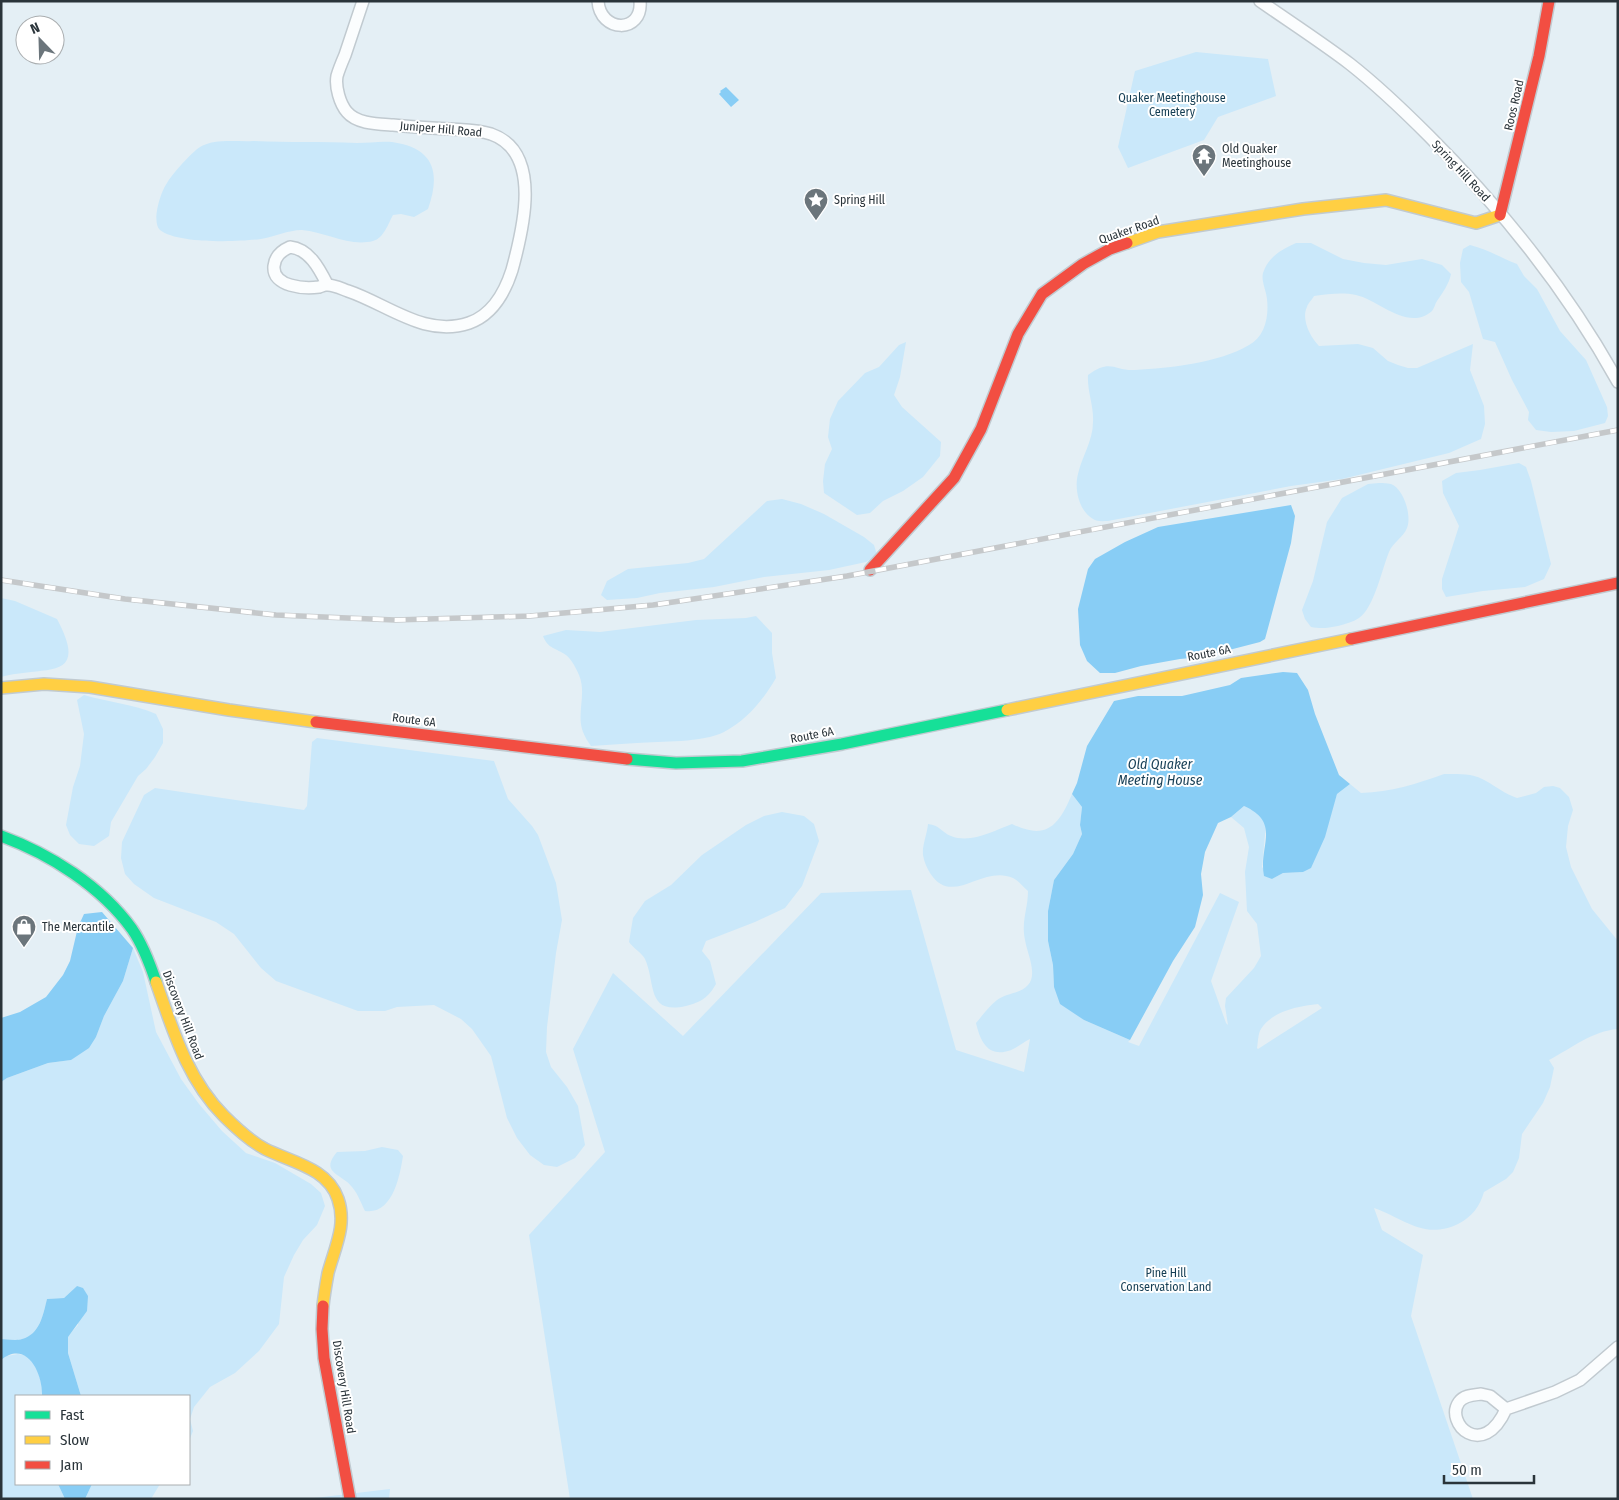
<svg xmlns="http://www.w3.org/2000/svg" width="1619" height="1500" font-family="'Fira Sans Condensed',sans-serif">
<rect width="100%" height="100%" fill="#e4eff5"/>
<path fill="#cae8fa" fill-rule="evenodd" d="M1196 52 1268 59 1276 96 1218 117 1204 140 1128 168 1118 147 1135 71Z
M253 141C288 143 322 141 357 143 369 143 380 141 392 142 434 148 441 172 428 209L414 217 401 214 393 215C388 224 384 238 373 241 349 247 326 232 302 230 288 230 274 237 261 239 239 242 177 244 160 230 151 222 161 191 167 183 173 173 191 153 200 147 215 138 237 142 253 141Z
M1296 243H1311L1343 259 1364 263 1386 265 1422 259 1442 265 1451 274C1449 284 1443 292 1437 301 1435 304 1434 309 1432 311 1408 332 1379 300 1356 295 1342 292 1329 294 1314 296 1312 300 1308 303 1307 307 1301 319 1310 337 1319 346L1358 344 1373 348 1388 361 1398 365 1408 368H1417L1473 344 1470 370 1484 406 1485 424 1481 439 1449 453 1342 479 1291 486 1108 521C1104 521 1097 522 1093 519 1079 511 1074 489 1078 474 1082 456 1093 441 1093 422 1094 406 1087 391 1088 375 1111 358 1114 371 1135 370 1170 368 1219 363 1249 345 1265 336 1269 317 1267 299 1266 290 1261 281 1263 273 1268 257 1282 249 1296 243Z
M1470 245C1487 249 1501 258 1517 264L1524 276 1537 289 1560 331 1586 360 1607 407 1608 416 1605 423 1574 431 1551 432 1536 430 1528 420 1529 412 1512 380 1495 342 1483 339 1469 292 1461 282 1460 263 1463 249Z
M906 342 900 377 894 395 902 407 941 442 940 456 923 477 903 491 883 501 870 513 857 515 824 493 823 481 825 464 832 449 828 437 830 419 838 401 865 373 879 367 899 345Z
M1519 463 1526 467 1531 481 1551 564 1544 579 1525 587 1483 591 1446 597 1442 589V579L1459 526 1443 493 1442 481 1456 473 1480 470Z
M1379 483C1383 483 1387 483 1391 484 1404 489 1412 516 1407 528 1403 538 1393 542 1389 552 1382 569 1374 608 1359 618 1353 622 1345 624 1338 626 1328 628 1321 629 1311 627L1305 619 1302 610 1313 581 1327 522 1342 498 1368 484Z
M782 499 801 504 824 514 864 537 874 545 877 555 866 562 829 570 764 577 714 587 660 593 637 598 607 600 601 595 607 581 628 569 688 563 704 559 767 501Z
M1 598 15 601 57 619C91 683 43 665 1 677Z
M756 616 772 633V653L776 678C763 700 747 720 724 732 702 743 661 741 637 743 621 744 606 745 591 746 588 742 585 737 583 732 576 714 587 694 579 675 576 668 572 660 566 655 556 648 548 649 543 636L566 630 600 632 696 620 746 618Z
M84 695C108 702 133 704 156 714L163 729V743L155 757 146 769 138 776 111 822 109 836 94 846 79 844 70 835 66 825 73 787 80 766 84 734 77 700Z
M317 738 494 761 508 799 532 826 538 835 556 883 562 920 556 953 547 1027 546 1052 551 1067 567 1087 578 1106 585 1145 575 1158 557 1167 544 1165 530 1155 517 1138 507 1118 491 1056 472 1029 461 1019 434 1005 397 1007 385 1011H358L276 981 261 968 234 934 216 922 154 898 134 884 125 874 121 858 122 842 144 795 155 788 304 810 307 806 312 742Z
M1444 774C1458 774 1474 773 1486 781 1497 787 1505 794 1517 798L1536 793 1544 787 1553 786 1560 788 1569 797 1573 810 1568 826 1566 847 1571 867 1592 909 1618 941V1029C1592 1031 1572 1048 1549 1060L1554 1068 1550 1087 1543 1103 1522 1134 1519 1158 1513 1172 1506 1179 1484 1192C1480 1206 1472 1217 1458 1224 1424 1240 1405 1219 1374 1208L1382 1230 1423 1255 1411 1316 1473 1499H570L529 1235 605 1152 573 1049 613 973 683 1036 821 893 911 890 956 1050 1024 1072 1030 1039C1023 1042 1016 1049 1008 1051 987 1057 980 1040 976 1023 982 1016 989 1006 997 1000 1006 993 1020 994 1028 985 1038 974 1027 953 1025 940 1021 921 1028 909 1028 891 1023 887 1018 880 1013 878 982 864 952 908 930 873 927 868 924 862 923 855 922 845 927 835 928 824 940 825 941 832 951 836 971 844 993 831 1012 824 1047 841 1059 825 1072 794L1082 807 1080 825 1082 834 1073 854 1054 880 1048 911V941L1053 965 1054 987 1084 1020 1130 1040 1128 1042 1139 1046 1220 893 1239 902 1211 981 1226 1023 1228 1025 1225 1006 1226 998 1254 968 1261 956 1257 924 1247 911 1245 872 1249 847 1244 828 1231 817 1244 806 1258 813 1266 824 1262 867 1272 879 1283 873 1303 872 1331 813 1337 794 1350 784 1361 793C1391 792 1416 784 1444 774ZM1318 1004 1322 1008 1258 1049 1257 1048C1258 1043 1258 1033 1261 1029 1272 1011 1299 1006 1318 1004Z
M782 812 804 816 814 824 819 841 802 886 785 908 755 922 706 941 702 951 710 961 716 984C708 998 701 1002 686 1006 646 1015 656 983 645 959 642 953 633 948 629 942L633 918 645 901 671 885 702 855 746 825 764 816Z
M133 948 143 972 156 1032 181 1079 199 1104 222 1131 246 1153 275 1163 311 1184 321 1193 325 1206 317 1225 303 1240 294 1255 284 1277 279 1324 259 1351 235 1373 210 1387 194 1407 190 1419 193 1431 189 1441V1396H81L68 1353V1336L78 1325 77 1286 64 1298 47 1299C43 1315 40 1334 22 1339 16 1341 7 1339 1 1339V1082L7 1078 48 1063 71 1060 96 1037 104 1016 123 981Z
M382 1147 398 1150 403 1156C400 1175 393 1215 365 1211 361 1203 358 1194 352 1187 342 1174 319 1173 337 1152L365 1151Z
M18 1354C22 1355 26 1355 29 1358 38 1366 43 1385 42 1396H16V1484H58L65 1499H1V1360L7 1356Z
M92 1484H160L151 1499H85Z
M390 1489 389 1499H306Z"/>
<path fill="#88cdf5" d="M726 87 739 100 731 107 719 94 721 92 720 91Z
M1291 505 1295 516 1291 543 1265 639 1260 642 1202 657 1180 659 1141 666 1115 673H1100L1087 661 1080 645 1078 609 1088 569 1095 559 1125 542 1158 527Z
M1283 672 1297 673 1308 690 1315 714 1339 775 1350 784 1337 794 1325 837 1311 868 1303 872 1283 873 1272 879 1264 876C1258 846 1282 823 1244 806L1231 817 1218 823 1205 852 1201 874 1203 895 1195 927 1173 961 1130 1040 1084 1020 1060 1004 1054 987 1053 965 1048 941V911L1054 880 1073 854 1082 834 1080 825 1082 807 1072 794 1077 783 1087 746 1114 701 1138 696H1182L1230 685 1241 678Z
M102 912 133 948 123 981 104 1016 96 1037 89 1048 71 1060 48 1063 7 1078 1 1082V1018L20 1012 46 997 63 975 70 961 78 927 84 914Z
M77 1286 83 1288 88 1296 87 1311 68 1337V1353L81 1396H42C43 1374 27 1339 1 1360V1339C7 1339 16 1341 22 1339 40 1334 43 1315 47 1299L64 1298Z
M58 1484H92L85 1499H65Z"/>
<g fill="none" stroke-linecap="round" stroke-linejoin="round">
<defs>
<path id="street" d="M598 1C600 33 643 34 640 1
M1260 1C1290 22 1321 42 1350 64 1378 86 1404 111 1429 136 1502 209 1568 292 1618 382
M327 284C319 268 309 249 290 247 281 251 275 256 274 266 272 287 305 289 319 287 322 286 324 285 326 285 333 284 342 289 348 291 387 304 425 338 469 323 492 315 505 292 512 270 523 230 543 152 491 134 478 130 463 130 450 129 431 128 412 127 393 125 378 124 357 124 347 112 340 104 335 87 337 76 339 69 342 62 345 55 351 37 357 19 363 1
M1481 1394 1490 1396 1506 1409C1483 1461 1444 1423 1459 1402 1464 1395 1474 1395 1481 1394Z
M1506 1409 1555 1392 1580 1380 1618 1347"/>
<path id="fast" d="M627 759 676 763 742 761 842 744 1007 710
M1 836C50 854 101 886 132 929 143 945 150 964 156 982"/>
<path id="slow" d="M1127 243 1158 232 1303 209 1386 200 1476 223 1500 215
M1 688 44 684 90 687 229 710 316 722
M1007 710 1351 639
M156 982C173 1030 187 1079 224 1116 236 1128 250 1141 265 1149 291 1162 328 1168 338 1199 347 1225 335 1247 328 1273 326 1284 324 1295 323 1306"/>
<path id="jam" d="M1500 215 1539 56 1549 1
M870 570 954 478 981 429 1018 334 1042 294 1083 264 1110 249 1127 243
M1351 639 1618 583
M316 722 627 759
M323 1306 322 1329 324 1358 350 1499"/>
</defs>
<use href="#street" stroke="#c1cad0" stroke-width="14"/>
<use href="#fast" stroke="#c1cad0" stroke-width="14"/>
<use href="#slow" stroke="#c1cad0" stroke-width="14"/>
<use href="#jam" stroke="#c1cad0" stroke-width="14"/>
<use href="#street" stroke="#fbfdfe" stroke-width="11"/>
<use href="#fast" stroke="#16e098" stroke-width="11"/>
<use href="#slow" stroke="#ffcf43" stroke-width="11"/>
<use href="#jam" stroke="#f24e42" stroke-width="11"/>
<defs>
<path id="rail" d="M1 580 125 599 276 615 395 620 530 616 653 605 847 576 1618 430"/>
</defs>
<use href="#rail" stroke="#c5c8ca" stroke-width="5.5"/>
<use href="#rail" stroke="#fff" stroke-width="4" stroke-dasharray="11" stroke-linecap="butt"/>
</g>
<defs>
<symbol id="temple-pin" viewBox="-11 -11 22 30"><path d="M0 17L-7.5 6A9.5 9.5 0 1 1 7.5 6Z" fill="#6b757b" stroke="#fff"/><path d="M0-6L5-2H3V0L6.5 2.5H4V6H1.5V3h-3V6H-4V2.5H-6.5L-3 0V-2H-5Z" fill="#fff"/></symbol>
<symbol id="sight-pin" viewBox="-11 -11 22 30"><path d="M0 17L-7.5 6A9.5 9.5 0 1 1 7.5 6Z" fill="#6b757b" stroke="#fff"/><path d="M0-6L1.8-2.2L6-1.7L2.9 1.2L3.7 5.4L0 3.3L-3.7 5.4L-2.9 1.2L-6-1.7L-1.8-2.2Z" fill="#fff"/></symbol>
<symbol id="shop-pin" viewBox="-11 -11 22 30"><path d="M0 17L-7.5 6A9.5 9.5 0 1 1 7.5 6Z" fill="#6b757b" stroke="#fff"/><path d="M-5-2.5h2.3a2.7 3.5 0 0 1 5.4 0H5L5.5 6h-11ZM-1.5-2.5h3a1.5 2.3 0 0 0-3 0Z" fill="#fff"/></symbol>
</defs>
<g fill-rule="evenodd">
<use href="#temple-pin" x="1190" y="142" width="28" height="38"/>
<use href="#sight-pin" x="802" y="186" width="28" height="38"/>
<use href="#shop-pin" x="10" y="913" width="28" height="38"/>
</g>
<g text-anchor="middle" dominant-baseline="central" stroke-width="4" stroke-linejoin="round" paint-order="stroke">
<g font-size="12" fill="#143d53" stroke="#fff">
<text x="1172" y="98">Quaker Meetinghouse<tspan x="1172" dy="14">Cemetery</tspan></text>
<text x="1166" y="1273">Pine Hill<tspan x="1166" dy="14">Conservation Land</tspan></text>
</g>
<g font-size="12" fill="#2a343a" stroke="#fff">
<text transform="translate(1514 105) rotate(-77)">Roos Road</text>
<text transform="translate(441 129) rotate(5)">Juniper Hill Road</text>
<text transform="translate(1461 171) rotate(47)">Spring Hill Road</text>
<text transform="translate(1129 230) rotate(-19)">Quaker Road</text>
<text transform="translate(1209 653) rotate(-11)">Route 6A</text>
<text transform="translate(414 720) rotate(7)">Route 6A</text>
<text transform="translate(812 735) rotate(-11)">Route 6A</text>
<text transform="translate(183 1015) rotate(69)">Discovery Hill Road</text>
<text transform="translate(344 1387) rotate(81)">Discovery Hill Road</text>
</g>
<g font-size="12" fill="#2a343a" stroke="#fff" text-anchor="start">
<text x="1222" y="149">Old Quaker<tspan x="1222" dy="14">Meetinghouse</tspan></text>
<text x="834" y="200">Spring Hill</text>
<text x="42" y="927">The Mercantile</text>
</g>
<g font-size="14" font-style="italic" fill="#173f56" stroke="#fff">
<text x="1160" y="764">Old Quaker<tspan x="1160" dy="16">Meeting House</tspan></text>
</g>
</g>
<rect width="1619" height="1500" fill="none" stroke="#2a343a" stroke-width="5"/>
<rect x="15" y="1395" width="175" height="90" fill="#ffffff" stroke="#aaaeb0"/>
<rect x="25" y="1411" width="25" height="8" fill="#16e098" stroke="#aaaeb0"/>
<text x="60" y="1420" font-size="15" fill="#2a343a">Fast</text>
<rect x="25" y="1436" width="25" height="8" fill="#ffcf43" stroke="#aaaeb0"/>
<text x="60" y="1445" font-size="15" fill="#2a343a">Slow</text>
<rect x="25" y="1461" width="25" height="8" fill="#f24e42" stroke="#aaaeb0"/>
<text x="60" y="1470" font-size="15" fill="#2a343a">Jam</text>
<g transform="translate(40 40) rotate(337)"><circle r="24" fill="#ffffff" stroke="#aaaeb0"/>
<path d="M0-4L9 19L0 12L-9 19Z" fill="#6b757b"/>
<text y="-8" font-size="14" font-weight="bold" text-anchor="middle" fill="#2a343a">N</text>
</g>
<path d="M1444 1475v8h90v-8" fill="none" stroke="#2a343a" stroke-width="2.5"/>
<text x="1452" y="1475" font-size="15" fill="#2a343a" stroke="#ffffff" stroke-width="4" paint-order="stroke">50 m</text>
</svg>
